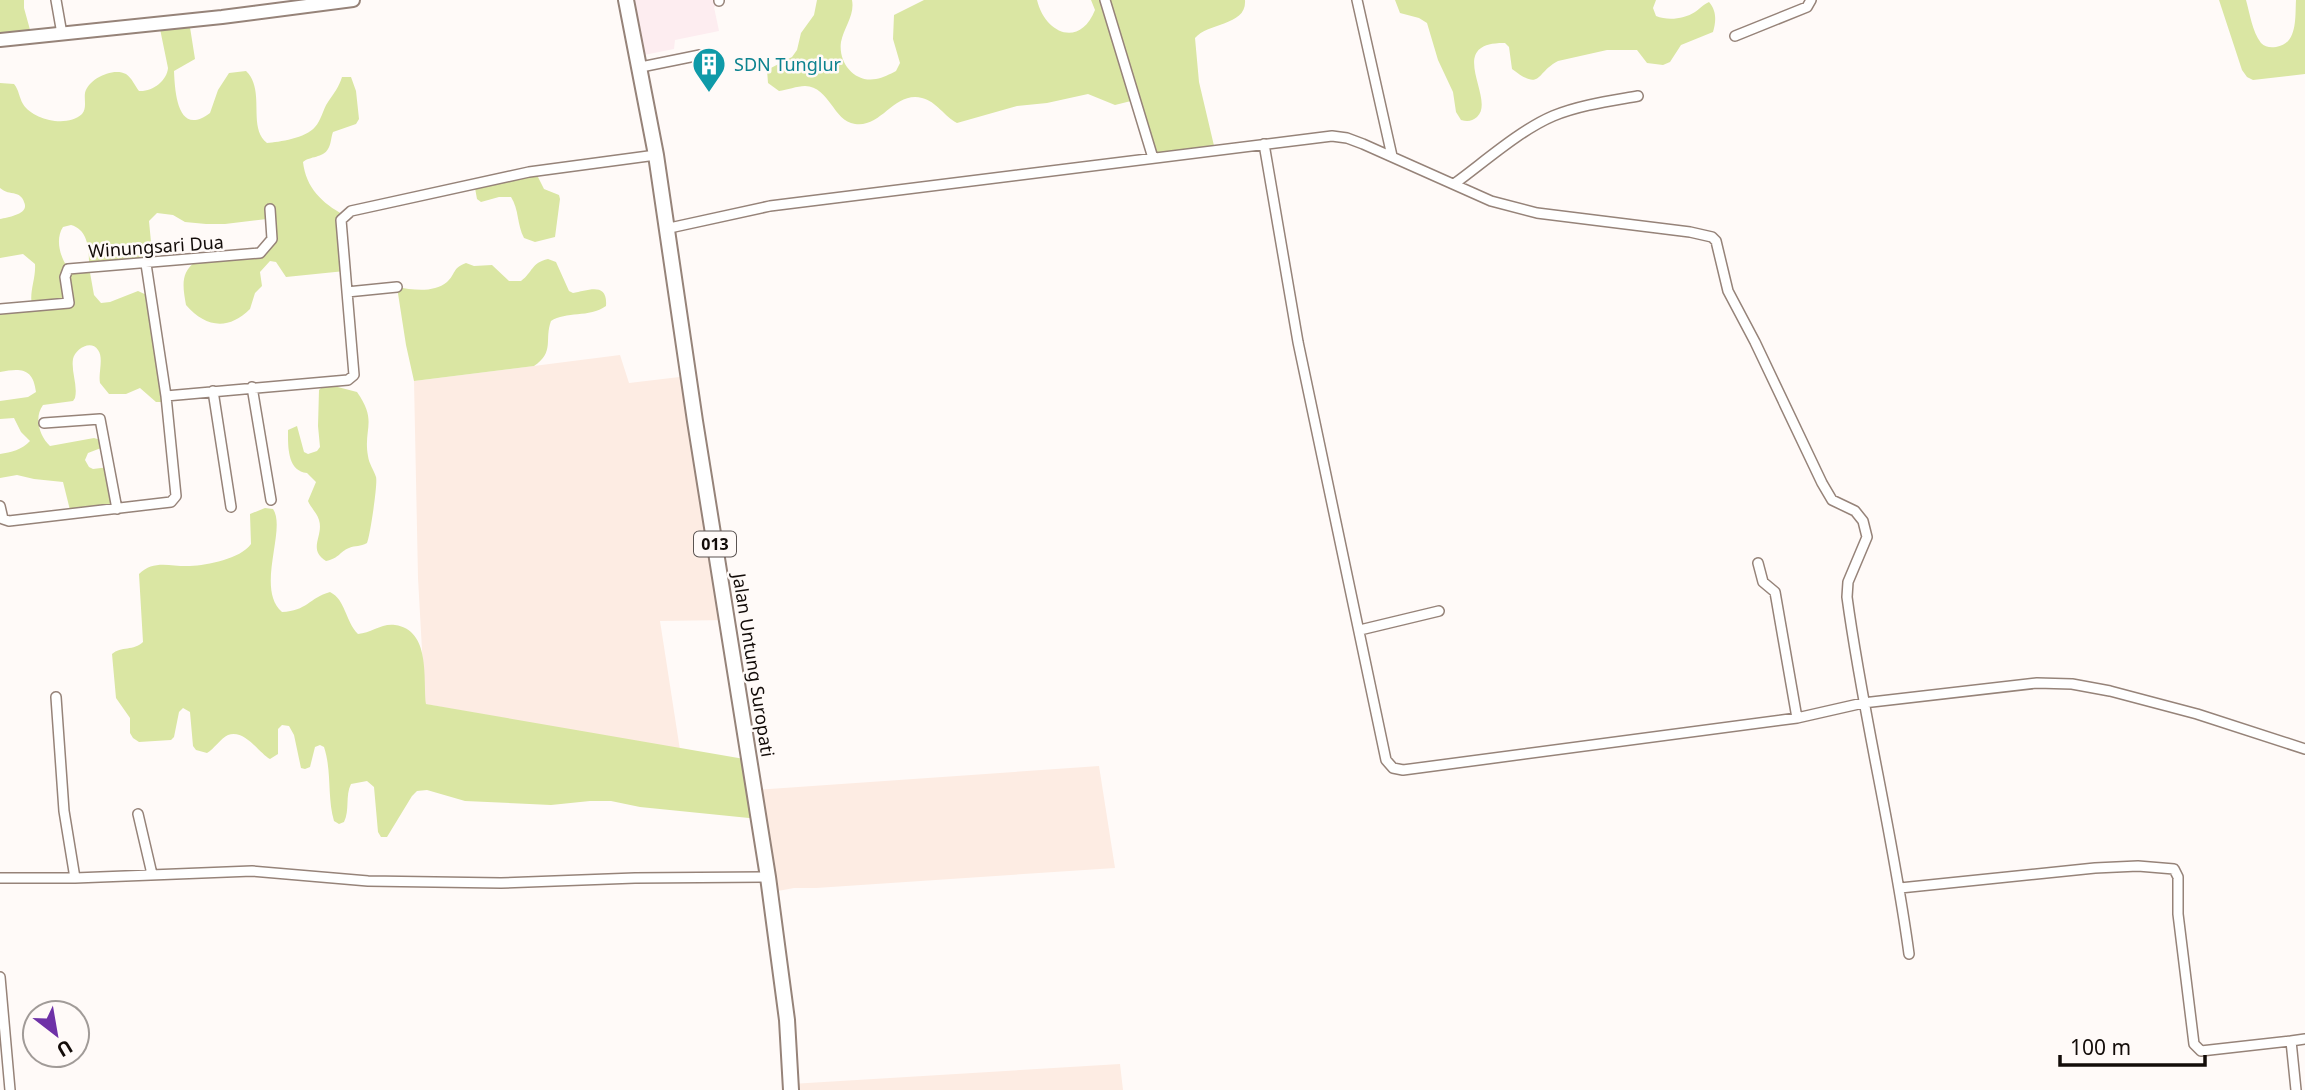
<svg xmlns="http://www.w3.org/2000/svg" width="2305" height="1090" font-family="'Noto Sans',sans-serif">
<rect width="100%" height="100%" fill="#fffaf8"/>
<path fill="#fdedf0" d="M626 0H719L720 5 714 7 719 31 675 40 674 49 639 56Z"/>
<path fill="#fdece3" d="M620 355 629 383 688 376 728 620 660 621 680 750 425 704 418 578 414 381Z
M1099 766 1115 868 816 888H794L778 891 768 877 755 790Z
M1120 1064 1123 1090H791V1084Z"/>
<path fill="#dae6a3" fill-rule="evenodd" d="M0 0H24V8L32 37 0 40Z
M817 0H852C855 15 844 27 841 42 838 62 854 83 876 79 883 78 890 74 896 71L900 63 893 39 894 15 924 0H1037C1045 34 1080 48 1095 10L1091 0H1245C1247 26 1208 22 1195 38L1199 82 1215 150 1153 158 1131 101 1115 105 1088 94 1047 103 1017 106 957 123C945 117 936 101 922 98 894 91 882 128 855 124 833 121 830 87 805 86 797 86 787 90 779 91L768 83 767 70 792 57 797 50 801 33 814 15Z
M1395 0H1656L1653 8 1656 16C1668 21 1684 19 1695 12 1700 9 1702 5 1709 2 1717 11 1716 22 1713 32L1681 45 1670 62 1663 65 1647 63 1637 50H1607L1558 61C1535 73 1542 92 1512 69L1509 47 1505 43C1443 42 1497 99 1477 117 1472 121 1468 122 1461 120L1456 112 1453 92 1438 60 1427 23 1419 18 1400 13Z
M2219 0H2246C2250 14 2252 31 2261 43 2265 47 2270 48 2276 47 2298 44 2295 17 2296 0H2305V74L2253 80 2247 77 2242 70Z
M189 21 195 59 174 71C175 94 178 137 210 113L218 90 229 73 246 71C266 90 247 128 267 143 279 142 306 138 315 127 321 121 323 109 328 102 334 93 339 87 342 77H351L356 91 359 119 356 124 333 132C331 137 331 145 328 149 323 158 310 156 303 162 306 188 322 203 344 215L345 271 286 277 276 262 270 261 260 272 262 286 255 293 250 309C228 331 205 327 186 305 183 288 180 273 195 262L260 253 268 246 267 219 225 224H206L185 222 173 215 157 213 149 221 153 263 89 267 94 295 101 303 110 302 138 291 151 297 166 402H156L140 388 126 394H109L100 383C98 373 104 358 98 350 91 339 75 349 73 359 71 372 78 385 75 398L73 401 43 405C34 417 39 436 50 446L94 438 104 441 101 448 88 453 85 460 89 467 93 469 109 467 117 509 71 514 63 482 34 479 17 475 0 478V454C11 452 22 450 30 441L21 432 14 418 0 419V401L28 397 36 392C33 368 21 368 0 372V309L32 306C29 291 36 279 35 264L23 254 0 258V219C9 217 30 214 24 202 23 198 20 195 16 194 9 192 6 193 0 188V83L14 84C19 90 19 97 23 104 33 120 67 128 82 114 87 108 84 100 85 93 88 79 113 67 126 74 132 78 135 86 139 91 152 92 167 81 168 68L159 24ZM71 225C89 230 89 251 89 266L68 268C60 257 55 239 63 227Z
M535 171 544 189 559 195 560 199 555 237 535 242 524 238C517 225 519 209 511 197H499L481 202 477 199 475 188Z
M548 259 556 262 569 291 573 293C587 291 608 281 606 306 589 318 566 311 551 321 544 340 555 352 534 366L414 381 406 345 397 287C413 290 434 293 447 282 456 274 452 268 466 263L474 266 492 265 509 281H521C533 272 531 263 548 259Z
M330 385 357 392C378 422 363 428 368 456 369 464 374 470 376 477 378 483 370 536 367 543 360 547 356 545 349 548 339 552 340 558 326 561 307 549 324 536 319 520 317 513 311 508 308 501L316 482 307 473C287 471 288 446 288 430L297 426 304 452 308 454 317 451 320 447 318 426 319 390 322 387Z
M265 508 273 509C287 529 255 589 282 612 307 611 309 598 330 592 346 600 345 621 358 634 371 633 382 623 395 625 431 630 423 679 426 704L750 760 759 819 640 807 611 801H590L551 805 465 801 427 790 417 791 412 796 387 837H381L378 832 374 787 367 781 351 784C345 796 350 810 344 822L339 824 334 821C327 797 332 771 324 747L320 745 315 747 310 767 305 769 301 768 294 735 289 726 282 725 278 729V754L270 759C259 753 245 729 228 735 221 738 214 749 207 753L196 750 193 746 190 712 183 708 179 712 174 737 171 740 139 742 133 738 130 733V718L116 698 112 654C121 646 134 651 143 642L139 574C154 559 171 567 190 566 208 565 240 559 251 544L250 514Z"/>
<g fill="none" stroke-linecap="round" stroke-linejoin="round">
<defs>
<path id="street" d="M56 0 62 34
M719 0V1
M1105 0 1153 158
M1357 0 1392 156
M1735 36 1807 7 1811 0
M641 67 700 55
M1264 144 1298 342 1386 760 1393 768 1403 770 1797 718 1863 703 2037 683 2072 684 2110 691 2197 714 2305 749
M1454 184C1483 163 1520 130 1553 116 1580 105 1610 101 1638 96
M665 229 770 206 1332 136 1347 138 1363 144 1491 201 1537 213 1690 232 1712 237 1716 241 1728 291 1755 342 1822 483 1832 500 1855 511 1863 521 1867 537 1848 582 1847 597C1863 716 1893 834 1909 954
M146 264 166 396
M347 292 397 287
M0 309 69 303 65 277 68 269 260 253 272 239 270 209
M252 387 271 500
M213 391 231 507
M44 423 100 419 117 509
M0 506 3 519 9 521 171 502 176 496 166 396 348 380 354 375 341 220 351 211 529 172 656 155
M1758 563 1763 582 1775 592 1797 718
M1360 630 1439 611
M56 697 64 811 75 878
M138 814 152 874
M0 878H75L252 871 368 881 501 883 635 878 768 877
M1900 888 2095 868 2138 866 2174 869 2178 877V914L2194 1044 2201 1051 2291 1041
M0 977 10 1090
M2296 1090 2291 1041 2305 1039"/>
<path id="secondary" d="M0 40 222 17 353 0"/>
<path id="primary" d="M626 0 656 155 695 421 768 877 787 1020 791 1090"/>
</defs>
<use href="#street" stroke="#968379" stroke-width="12"/>
<use href="#secondary" stroke="#968379" stroke-width="16"/>
<use href="#primary" stroke="#968379" stroke-width="18"/>
<use href="#street" stroke="#fff" stroke-width="9"/>
<use href="#secondary" stroke="#fff" stroke-width="12"/>
<use href="#primary" stroke="#fff" stroke-width="14"/>
</g>
<defs>
<symbol id="building-pin" viewBox="-11 -11 22 30"><path d="M0 17L-7.5 6A9.5 9.5 0 1 1 7.5 6Z" fill="#0f9aa8" stroke="#fffaf8"/><path d="M-4-6H4V6H1V3H-1V6H-4ZM-2.5-4.3h1.7v1.8h-1.7ZM.8-4.3h1.7v1.8H.8ZM-2.5-1h1.7V.8h-1.7ZM.8-1h1.7V.8H.8Z" fill="#fff"/></symbol>
</defs>
<g fill-rule="evenodd">
<use href="#building-pin" x="690" y="45" width="38" height="52"/>
</g>
<g text-anchor="middle" dominant-baseline="central" stroke-width="5" stroke-linejoin="round" paint-order="stroke">
<rect fill="#fffaf8" stroke="#5a5351" stroke-width="2" x="694" y="531.5" width="42" height="25" rx="5"/>
<g font-size="16" font-weight="bold" fill="#130c09">
<text x="715" y="544">013</text>
</g>
<g font-size="18" fill="#0d838f" stroke="#fffaf8" text-anchor="start">
<text x="734" y="64">SDN Tunglur</text>
</g>
<g font-size="18" fill="#130c09" stroke="#fffaf8">
<text transform="translate(156 246) rotate(-4)">Winungsari Dua</text>
<text transform="translate(754 665) rotate(81)">Jalan Untung Suropati</text>
</g>
</g>
<g transform="translate(56 1034) rotate(149)"><circle r="33" fill="#fffaf8" stroke="#a19b98" stroke-width="2"/>
<path d="M0-5L12 26L0 18L-12 26Z" fill="#6e31a7"/>
<text y="-10" font-size="19" font-weight="bold" text-anchor="middle" fill="#130c09">U</text>
</g>
<path d="M2060 1055v10h145v-10" fill="none" stroke="#130c09" stroke-width="3.5"/>
<text x="2070" y="1055" font-size="21" fill="#130c09" stroke="#fffaf8" stroke-width="5" paint-order="stroke">100 m</text>
</svg>
